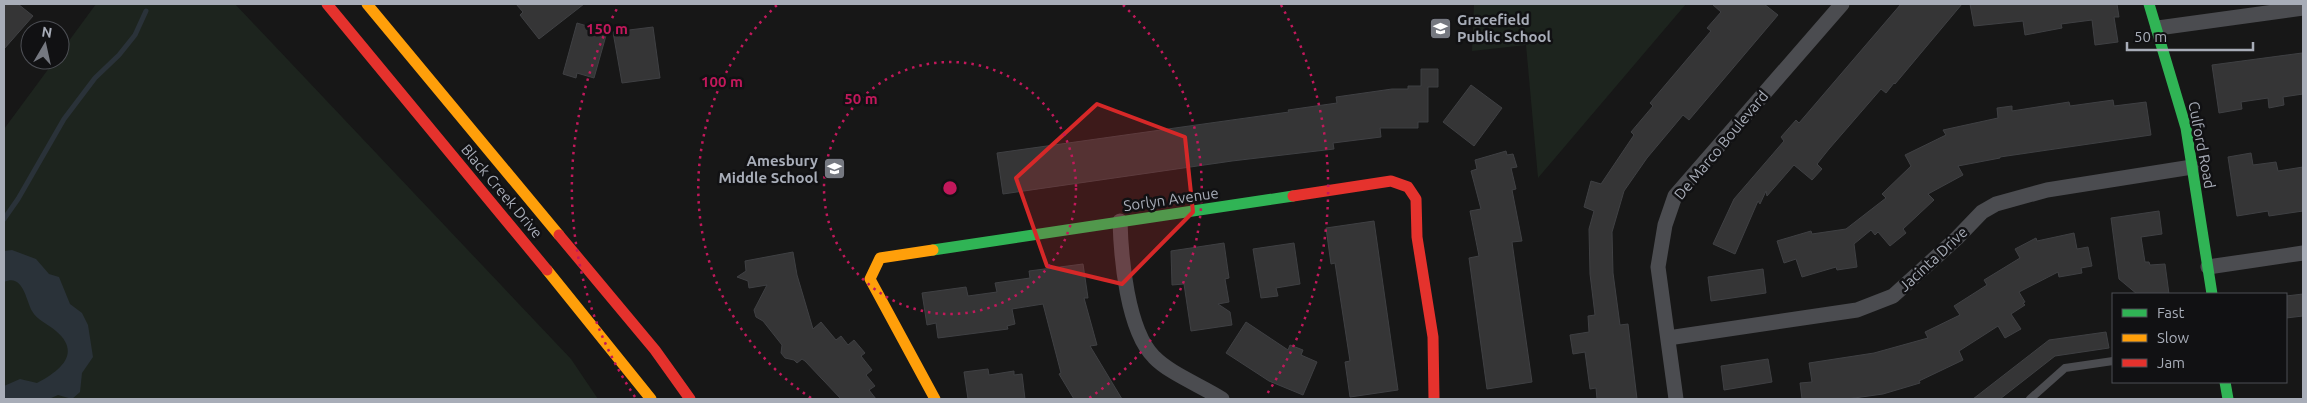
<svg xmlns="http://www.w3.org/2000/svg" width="2307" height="403" font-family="Ubuntu,sans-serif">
<rect width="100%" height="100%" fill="#171717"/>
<path fill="#1d241e" d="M96 4H235L571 359 598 399H4V129L55 60H60V53Z
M1474 4H1686L1538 178 1526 45 1472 51Z"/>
<path fill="#2a3239" d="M12 250 36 259 49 274 59 277 70 304 82 313 88 325 93 357 82 373 80 392 72 399 58 395 49 399H4V386L20 379 37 383C58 372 83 354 56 331 48 324 37 320 32 311 26 300 23 273 4 282V251Z"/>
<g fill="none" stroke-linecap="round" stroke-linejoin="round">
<path stroke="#2a3239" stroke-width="5" d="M4 219 18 199 64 119 95 78 119 55 135 35 146 11"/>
</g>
<path fill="#353536" stroke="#3f4043" d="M4 4H18L33 16 4 49Z
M516 4H584L539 39 520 15 523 12Z
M1712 4H1764L1778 15 1689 120 1683 115 1647 158 1624 191 1612 232 1613 273 1620 325 1628 324 1637 399H1597L1596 388 1590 389 1585 352 1573 354 1570 335 1589 332 1588 316 1595 315 1590 274 1589 229 1594 211 1584 207 1591 181 1601 184 1634 135 1631 132 1653 106 1650 103 1711 31 1707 28 1721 12Z
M1901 4H1962L1895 84 1894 83 1886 93 1881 89 1829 149 1817 164 1822 169 1812 180 1794 165 1767 196 1766 191 1760 204 1758 201 1735 254 1713 244 1734 199 1784 141 1781 137 1796 120 1799 123Z
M1970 4H2117L2119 17H2114L2118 42 2095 45 2092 20 2061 24 2062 28 2025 35 2023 21 1974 26Z
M577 23 607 32 594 78 577 73 576 78 563 74Z
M653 27 660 78 622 83 613 32Z
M2302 53 2303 94 2283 97 2284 105 2269 108 2268 98 2241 102 2242 109 2219 113 2212 65Z
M1421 69H1438V87H1428V122H1418V128H1380L1381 137 1333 143 1334 149 1232 161 1003 194 997 153 1289 112 1288 110 1337 103 1336 97 1392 89H1408V86H1421Z
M1471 85 1502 108 1474 146 1443 122Z
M2113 100 2114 106 2146 102 2151 135 2000 157V158L1958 166 1963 175 1928 194 1934 200 1903 229 1906 233 1890 246 1878 232 1875 235 1871 230 1854 244 1857 267 1837 270 1836 267 1802 277 1796 259 1784 263 1777 241 1811 231 1812 234 1846 229 1886 198 1882 194 1911 166 1905 155 1946 135 1943 130 1998 118 1997 108 2012 106V111L2069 102 2070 106Z
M1506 151 1507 155 1513 154 1517 167 1511 168 1516 189 1512 190 1522 241 1512 242 1532 382 1487 389 1469 258 1479 256 1470 211 1481 209 1471 171 1477 169 1475 160Z
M2251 153 2253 165 2276 162 2278 171 2303 167V211L2269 216 2268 211 2237 216 2228 157Z
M2159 211 2162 234 2141 237 2145 262H2149L2150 265 2165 264 2169 294H2137L2119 279 2111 218Z
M1374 221 1398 390 1350 397 1345 362 1350 361 1335 263 1331 264 1326 228Z
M2074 233 2077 249 2088 247 2092 266 2081 268 2082 273 2059 277 2058 272 2019 292 2025 302 2023 303 2025 305 2011 314 2021 329 2005 338 1998 326 1959 351 1963 360 1919 381 1920 383 1883 394 1847 399H1802L1800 383 1812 382 1809 363 1874 353 1928 338 1925 332 1960 315 1954 306 1987 285 1984 280 2020 258 2015 249 2036 238 2037 241Z
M1224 243 1229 278 1225 279 1229 302 1218 304 1230 312 1232 325 1191 331 1184 284 1172 285 1171 251Z
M1294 243 1300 284 1276 288 1278 296 1261 298 1253 249Z
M793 252 797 275 813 329 821 322 836 340 841 336 848 345 854 340 865 353 861 356 872 370 866 375 875 386 869 390 876 399H841L805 361 802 359 797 363 794 360 785 358 781 353 782 345 763 321 756 317 754 310 767 285 749 288 748 281 737 277 746 271 745 261Z
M1083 264 1088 298H1084L1097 345 1090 346 1122 399H1074L1059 374 1061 373 1043 304 1012 309 1015 324 1007 326 1008 329 938 338 936 323 927 325 922 293 966 287 968 296 997 292 995 283 1030 278 1029 271Z
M1763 269 1766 293 1711 301 1708 277Z
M2303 294V316L2286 318V296Z
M1246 322 1288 350 1290 345 1303 350 1301 355 1317 362 1303 395 1269 381 1226 353Z
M2106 332 2109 348 2055 356 2000 399H1973L2049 340Z
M1768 359 1772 382 1724 390 1721 366Z
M988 369 989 375 1014 371V375L1022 374 1025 399H968L964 372Z"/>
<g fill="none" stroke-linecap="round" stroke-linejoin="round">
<path stroke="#4b4c50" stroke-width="8" d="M2030 399 2065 368 2113 361"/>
<path stroke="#4b4c50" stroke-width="15" d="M2158 28 2303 8
M1120 221C1121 257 1127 330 1154 357 1169 373 1202 386 1222 399
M2208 267 2303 253
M1668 338 1857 310 1893 296 1957 238 1982 212 1996 204 2047 190 2192 167
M1676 399 1658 267 1665 225 1675 196 1842 4"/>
<path stroke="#30b455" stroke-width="11" d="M2149 4 2186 128 2212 294
M933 250 1293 196
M2225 382 2228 399"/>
<path stroke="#ff9f0a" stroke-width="11" d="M367 4 559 235
M933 250 880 258 870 279 935 399
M547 270 651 399"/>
<path stroke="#e5322d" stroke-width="11" d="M327 4 547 270
M1293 196 1391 181 1408 187 1416 199 1417 237 1433 337 1434 399
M559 235 655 350 690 399"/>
</g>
<path fill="#d62828" fill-opacity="0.2" stroke="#d62828" stroke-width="4" stroke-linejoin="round" d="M1097 104 1185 137 1193 212 1122 284 1047 266 1016 178Z"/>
<g fill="none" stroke="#c2185b" stroke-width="2.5" stroke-dasharray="2.5 5">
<circle cx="950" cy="188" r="126"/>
<path d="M811 398A252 252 0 0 1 777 5M1123 5A252 252 0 0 1 1089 398"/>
<path d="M635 397A378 378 0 0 1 619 5M1281 5A378 378 0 0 1 1265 397"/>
</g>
<defs>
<symbol id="school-square" viewBox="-11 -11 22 22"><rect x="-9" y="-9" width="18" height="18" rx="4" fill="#757880" stroke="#111113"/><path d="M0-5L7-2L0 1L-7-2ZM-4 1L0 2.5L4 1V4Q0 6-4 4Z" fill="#fff"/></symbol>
</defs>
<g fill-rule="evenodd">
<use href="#school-square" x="1428" y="16" width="25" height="25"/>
<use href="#school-square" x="822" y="156" width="25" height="25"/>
</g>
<g text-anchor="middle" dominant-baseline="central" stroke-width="5" stroke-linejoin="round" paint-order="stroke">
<g font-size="15" font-weight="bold" fill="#a8adb8" stroke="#111113" text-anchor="start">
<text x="1457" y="19">Gracefield<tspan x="1457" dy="17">Public School</tspan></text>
<text x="818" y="160" text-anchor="end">Amesbury<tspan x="818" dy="17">Middle School</tspan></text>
</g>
<g font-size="15" fill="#a8adb8" stroke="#111113">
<text transform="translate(1721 145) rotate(-50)">De Marco Boulevard</text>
<text transform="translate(2202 145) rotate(79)">Culford Road</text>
<text transform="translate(502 191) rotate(50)">Black Creek Drive</text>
<text transform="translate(1171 199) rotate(-8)">Sorlyn Avenue</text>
<text transform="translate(1933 259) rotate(-43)">Jacinta Drive</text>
</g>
</g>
<circle cx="950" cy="188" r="8" fill="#c2185b" stroke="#111113" stroke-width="2.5"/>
<g font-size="15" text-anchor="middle" font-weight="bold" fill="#c2185b" stroke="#111113" stroke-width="5" stroke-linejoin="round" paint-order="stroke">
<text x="607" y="34">150 m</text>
<text x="722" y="87">100 m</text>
<text x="861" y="104">50 m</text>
</g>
<rect width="2307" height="403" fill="none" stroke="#a8adb8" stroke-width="10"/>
<rect x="2112" y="293" width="175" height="90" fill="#111113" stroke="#4d4f55"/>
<rect x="2122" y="309" width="25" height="8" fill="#30b455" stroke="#4d4f55"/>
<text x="2157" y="318" font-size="15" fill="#a8adb8">Fast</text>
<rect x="2122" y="334" width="25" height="8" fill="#ff9f0a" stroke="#4d4f55"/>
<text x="2157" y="343" font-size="15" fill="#a8adb8">Slow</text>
<rect x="2122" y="359" width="25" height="8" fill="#e5322d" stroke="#4d4f55"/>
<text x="2157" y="368" font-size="15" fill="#a8adb8">Jam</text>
<g transform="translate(45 45) rotate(9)"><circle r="24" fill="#111113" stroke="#4d4f55"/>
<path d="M0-4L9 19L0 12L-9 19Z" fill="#757880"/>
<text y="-8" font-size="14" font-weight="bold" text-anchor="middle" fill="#a8adb8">N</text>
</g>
<path d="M2127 42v8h126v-8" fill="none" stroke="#a8adb8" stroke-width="2.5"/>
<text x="2134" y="42" font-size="15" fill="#a8adb8" stroke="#111113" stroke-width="4" paint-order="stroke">50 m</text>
</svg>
